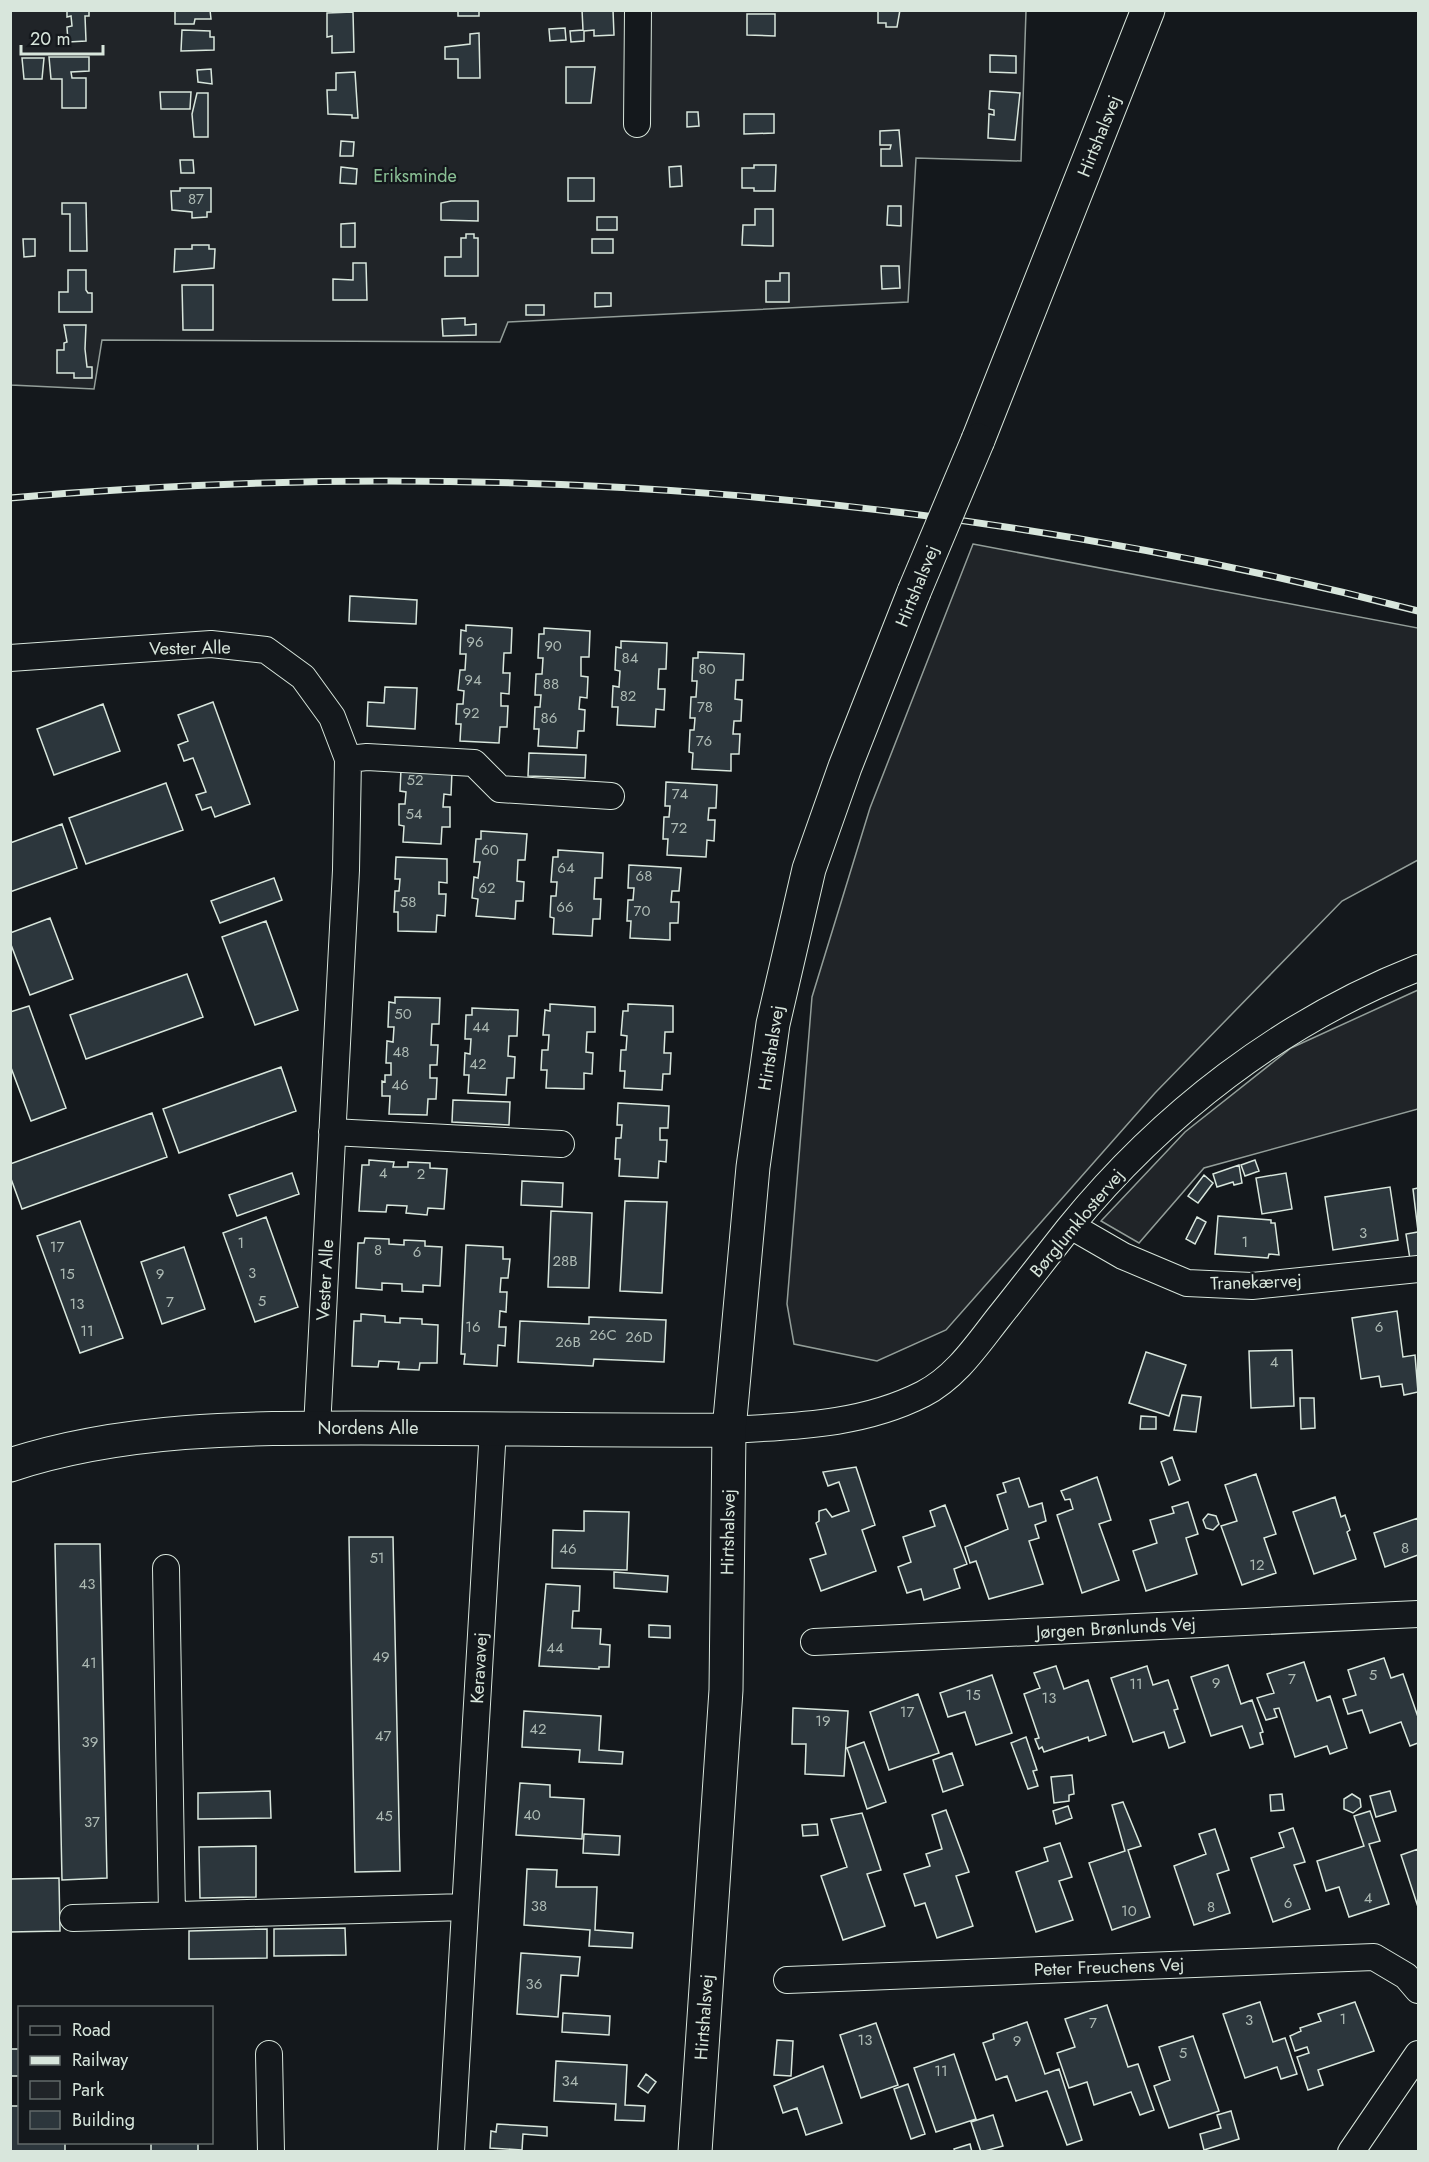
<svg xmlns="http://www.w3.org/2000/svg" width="1429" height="2162" font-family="Jost,sans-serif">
<rect width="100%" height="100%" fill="#14181c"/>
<path fill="#202428" stroke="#939e99" stroke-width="1.5" d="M11 11H1026L1021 161 916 158 908 302 508 322 500 342 102 340 94 389 11 385Z
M973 544 1418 628V860L1342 901 1155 1093 946 1330 877 1361 794 1344 787 1304 812 997 870 808Z
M1418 990V1109L1204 1168 1139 1243 1101 1221 1185 1132 1291 1048Z"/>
<path fill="#2c363c" stroke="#d8e6dc" stroke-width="1.5" d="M67 10H89V16H85L86 41 68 42 67 27 72 26 71 16 67 17Z
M175 10H210L211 19H195L194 24H175Z
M458 10H479V16H458Z
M582 10H613L614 35 594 36V30L584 31V41L571 42 570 31 583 30Z
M878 10H900L897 27H886V23H878Z
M353 12 354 52 332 53V36L327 37V13Z
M747 14H775V36L747 35Z
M565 28 566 40 550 41 549 29Z
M182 30 210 31V37H214V50L181 51Z
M479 33 480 78H458V59H445V47L470 44V34Z
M990 55 1016 56V73L990 72Z
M49 57H89V71L71 72 72 78H86V108H62V79H51Z
M22 58H44L42 79H24Z
M566 67H595L591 103H566Z
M211 69 212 84 198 82 197 70Z
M355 72 358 118H352V115L328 114 327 90H336V73Z
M990 91 1020 93 1015 140 988 138 989 114 994 115V110L989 109Z
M160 92H191L190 109H161Z
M197 93H208V137H194L192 114Z
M687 112H698L699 126 687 127Z
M744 114H774V133L744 134Z
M899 130 902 166H881V149H890L891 145H880V131Z
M341 141 354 142 353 156H340Z
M180 160H193L194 173H181Z
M754 165H776L775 191H754V188H742V168H754Z
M681 166 682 186 670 187 669 167Z
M341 167 357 169 356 184 340 183Z
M568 178H594V201H568Z
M180 188H211V212H207V217L192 218V212L172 210 171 191H180Z
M451 201H478V221L441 220V203Z
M62 203H86L87 251H70V214H62Z
M888 206H901V226L887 225Z
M755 209H773V246L742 245 743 225H755Z
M597 217H617V230H597Z
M355 223V247H341V224Z
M466 234H474V238H478V276H445V257H461V238H466Z
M23 239H35V256L24 257Z
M592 239H613V253H592Z
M192 245H209V249H215L214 268 174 272 175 249H192Z
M353 263H366L367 300H333V279L353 280Z
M881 266H899L900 288 882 289Z
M68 270H86V290L88 293H92V312H59V292H68Z
M780 273H789V302H766V281H780Z
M182 285H213V330H183Z
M595 293H611V306L595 307Z
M526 305H544V315H526Z
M465 318V325L476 324V335L443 336 442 319Z
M64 325H86L85 349 87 367H92V378H74V373H57V350H64V343L67 342Z
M350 596 417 600 416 624 349 621Z
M466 625 512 628 511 653H504L503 673H510L509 694 501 693V706H508L507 727H500L499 743 460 741 461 724H456L457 704H463L464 691 458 690 460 670H465L466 654H460L461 630 466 631Z
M544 628 590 631 589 657H581V676L588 677 587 698 580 697 579 709 585 710 584 731H578L577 748 538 746 539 729H534L535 707H540L541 695H535L536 674H542L543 658H538L539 634H544Z
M621 641 667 643 666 669H659L658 689H665L664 710 656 709 655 727 617 725 618 707H612L613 686 619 687 620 671 615 670 616 647 621 648Z
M698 652 744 654 743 680H736L735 699 742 700 741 721H734L733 734H740L739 754H731V771L692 769 693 753 689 752 690 730H694L695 718H690L691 697H696L697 681H692L693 658H698Z
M385 687 417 688 415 729 367 726 368 702 384 703Z
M213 702 250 804 215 817 211 807 202 810 196 795 206 792 193 758 184 761 178 745 188 741 178 715Z
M103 704 120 751 54 775 37 729Z
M529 753 586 755 585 778 528 776Z
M401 769 452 771 451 795 444 794 443 807H450V827H442L441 844 403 842 404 826 399 825V804H405L406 792 400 791Z
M666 782 717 785 716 808H709L708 820H715L714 841 707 840 706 857 667 855 668 839H663L664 817H669L670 806H665Z
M166 783 183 830 86 864 69 818Z
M62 824 77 868 10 892V843Z
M481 831 527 834 525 860H518L517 881 524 882 523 901H516L515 919 476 916 478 899 472 898 474 877 478 878 480 862H474L476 839H481Z
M558 850 603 853 602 878H595L594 899H601L600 919H593L592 936 553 934 554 918 550 917 551 896H556L557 882H551L553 857H558Z
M396 857 447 859V883L439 882V894H446L445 916 437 915 436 932 398 931V912H394L395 891H399L400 879H395Z
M629 865 681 868 679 891H672L671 902H679L678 923H670V940L630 938 631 921H627L628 900H633L634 888H628Z
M274 878 282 900 220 923 211 901Z
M50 918 73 979 30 995 10 942V933Z
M266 921 298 1010 255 1025 222 937Z
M187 974 203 1017 86 1059 70 1015Z
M395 997 440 998 439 1024H432L431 1045H438L437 1065H430V1078H437L436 1099H428L427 1115 389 1114 390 1096H382V1081L385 1082V1075H391V1063H386L387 1041 393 1042 394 1027H388L389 1002 395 1003Z
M550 1004 595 1007V1032H587L586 1052 593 1053 592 1074 584 1073V1089L546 1088 547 1070H541L542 1050H548L549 1035H543L545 1010 550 1011Z
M628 1004 673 1006V1032H665L664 1053H671L670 1074H663L662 1090 624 1088 625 1071H620L621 1050H626L627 1036 621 1035 623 1011H628Z
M29 1006 66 1108 31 1121 10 1065V1012Z
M472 1008 518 1010 517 1036H509L508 1056 515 1057 514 1078H507L506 1095 468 1093 469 1075H464L465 1053 470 1054 471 1039H465L466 1015H472Z
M281 1067 296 1111 179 1153 163 1109Z
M453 1100 510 1102 509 1125 452 1122Z
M618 1103 669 1106 668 1128H660V1140H667L666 1162 659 1161 658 1178 619 1176 620 1159H615L616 1138H621L622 1125H617Z
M152 1113 167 1157 22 1209 10 1176V1164Z
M369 1160 394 1162 393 1167H408V1162L430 1163V1168L447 1169 444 1209 428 1208 427 1215 406 1213 407 1206 387 1205 386 1212 359 1211 362 1165H369Z
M1255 1160 1259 1171 1245 1176 1241 1165Z
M1239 1165 1242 1183 1234 1185 1233 1182 1217 1187 1213 1174Z
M292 1173 299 1194 237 1216 229 1195Z
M1286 1173 1292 1209 1262 1214 1256 1178Z
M1204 1175 1213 1183 1198 1203 1188 1196Z
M522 1181 563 1183 562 1207 521 1205Z
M1390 1187 1398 1240 1333 1250 1325 1197Z
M1418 1188V1231L1413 1189Z
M625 1201 667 1202 662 1293 620 1291Z
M551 1211 592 1213 589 1288 548 1287Z
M1218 1216 1271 1220V1223H1275L1279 1255 1269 1254 1268 1258 1215 1254Z
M266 1217 298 1307 255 1322 223 1233Z
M1197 1217 1206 1222 1195 1244 1186 1239Z
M80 1221 123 1338 80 1353 37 1236Z
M1418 1232V1258L1410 1259 1406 1234Z
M365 1238 389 1239V1244L404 1245V1240L425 1241V1246L442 1247 440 1286 423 1285V1292L402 1291V1284L382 1283V1290L356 1288 358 1243H364Z
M466 1245 503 1247V1259H510L508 1278H501L500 1292H507L506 1312 500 1311 499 1327H506L505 1346 498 1345 497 1366 464 1364 465 1354H461Z
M184 1247 205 1309 162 1324 141 1262Z
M1397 1311 1403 1357 1415 1355 1418 1392 1404 1395 1402 1384 1381 1387 1379 1376 1361 1379 1352 1318Z
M361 1314 385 1316V1322L400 1323V1318L422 1319V1324L438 1325 437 1363H420L419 1370 398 1369 399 1362 379 1361 378 1367 352 1366 354 1321H361Z
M589 1317 666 1320 664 1362 594 1359 593 1366 518 1362 520 1321 589 1324Z
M1292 1350 1294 1406 1251 1408 1249 1351Z
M1146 1352 1186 1365 1169 1416 1129 1403Z
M1182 1395 1201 1397 1196 1432 1174 1430Z
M1300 1398H1314L1315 1428 1301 1429Z
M1141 1416 1156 1417V1429H1140Z
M1172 1457 1180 1480 1169 1485 1161 1462Z
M856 1467 875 1525 862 1530 876 1571 821 1591 810 1559 826 1554 816 1523 819 1521V1511L826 1509 832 1517 849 1511 839 1482 828 1486 823 1472Z
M1256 1474 1276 1534 1264 1538 1276 1573 1242 1585 1221 1526 1237 1521 1225 1485Z
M1097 1477 1111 1520 1099 1524 1119 1580 1082 1593 1057 1515 1073 1509 1070 1499 1065 1500 1061 1491Z
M1019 1478 1029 1507 1042 1503 1046 1521 1035 1525 1039 1538 1029 1541 1043 1584 989 1599 976 1561 970 1563 965 1547 1008 1529 997 1495 1006 1492 1003 1483Z
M1335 1497 1341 1517 1345 1515 1350 1530 1347 1532 1356 1559 1314 1574 1293 1512Z
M1188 1502 1198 1534 1186 1538 1197 1574 1146 1591 1133 1551 1157 1543 1150 1520 1174 1513 1172 1507Z
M945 1505 967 1564 954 1569 960 1588 924 1600 921 1589 907 1593 898 1567 911 1562 903 1537 935 1526 930 1511Z
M584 1511 629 1512 627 1570 552 1568 553 1530 584 1531Z
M1208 1514 1216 1516 1219 1524 1213 1530 1206 1528 1203 1520Z
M1418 1518V1555L1385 1567 1374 1533Z
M349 1537H393L400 1871 355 1872Z
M55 1544H100L107 1878 62 1880Z
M614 1572 668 1576 667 1592 614 1588Z
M546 1584 580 1586 579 1611H573L572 1628 601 1629 600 1644 610 1645 609 1667H599V1669L539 1666Z
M649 1625 670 1626V1638L649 1637Z
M1384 1658 1391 1678 1403 1674 1418 1717V1743L1410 1746 1401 1722 1370 1733 1362 1710 1348 1714 1343 1699 1356 1695 1348 1670Z
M1304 1662 1317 1701 1330 1696 1347 1748 1330 1754 1327 1746 1295 1757 1279 1708 1274 1709 1277 1717 1266 1720 1257 1698 1274 1693 1267 1674Z
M1228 1665 1241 1704 1252 1700 1263 1732 1260 1733 1263 1744 1250 1748 1242 1726 1211 1736 1191 1677Z
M1056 1666 1064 1689 1088 1680 1106 1735 1089 1741 1088 1737 1044 1752 1042 1747 1039 1749 1035 1739 1039 1738 1024 1694 1040 1688 1034 1673Z
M1147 1666 1153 1685 1168 1680 1178 1709 1174 1710 1185 1742 1169 1748 1164 1732 1133 1742 1111 1678Z
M992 1675 1012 1733 976 1745 965 1712 948 1717 940 1693Z
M918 1694 939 1753 889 1770 870 1712Z
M793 1708 848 1711 844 1776 805 1774 806 1744H792Z
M524 1711 601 1716 599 1750 623 1752 622 1764 579 1762 580 1750 522 1747Z
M1026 1737 1037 1770 1033 1771 1038 1786 1028 1789 1011 1743Z
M864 1742 886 1802 867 1809 847 1748Z
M952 1753 963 1785 943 1792 933 1760Z
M1072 1775 1074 1794 1069 1795V1801L1054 1803 1051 1777Z
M520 1783 550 1785V1797L584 1799 582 1839 516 1835Z
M270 1791 271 1818 198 1819V1793Z
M1390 1791 1396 1811 1376 1817 1370 1796Z
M1282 1794 1284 1810 1271 1811 1270 1795Z
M1352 1794 1360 1799 1361 1807 1353 1813 1344 1809V1799Z
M1123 1802 1141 1846 1128 1850 1150 1917 1112 1930 1089 1863 1125 1851 1112 1805Z
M1068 1806 1072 1818 1056 1824 1053 1811Z
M946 1810 969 1872 956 1876 973 1926 937 1938 925 1903 915 1906 904 1874 930 1866 926 1854 942 1849 932 1815Z
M1370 1811 1380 1841 1369 1844 1389 1904 1349 1917 1339 1887 1326 1891 1317 1861 1364 1846 1354 1816Z
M862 1813 881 1870 867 1874 885 1926 843 1940 821 1876 847 1867 831 1819Z
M817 1824 818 1835 803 1836 802 1825Z
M1293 1828 1305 1862 1294 1865 1310 1909 1273 1922 1251 1858 1284 1847 1279 1833Z
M1215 1829 1229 1870 1217 1874 1230 1913 1194 1925 1174 1866 1206 1854 1199 1834Z
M584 1834 620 1836 619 1855 583 1853Z
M1060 1843 1072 1877 1059 1881 1073 1920 1036 1932 1016 1872 1048 1861 1044 1848Z
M256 1846V1897L200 1898 199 1847Z
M1418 1849V1907L1401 1855Z
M527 1869 557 1870 556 1887H597L595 1930 633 1933 632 1948 589 1946 590 1930 524 1925Z
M59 1878 60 1931 10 1932V1879Z
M345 1928 346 1955 274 1956V1929Z
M267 1929V1958L189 1959V1931Z
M521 1953 580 1957 578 1976 561 1975 558 2017 517 2014Z
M1260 2002 1273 2042 1285 2038 1297 2074 1281 2079 1277 2067 1245 2078 1223 2014Z
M1355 2002 1374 2051 1318 2070 1323 2085 1308 2090 1297 2057 1309 2053 1307 2047 1295 2051 1290 2036 1301 2031 1300 2028 1321 2021 1318 2014Z
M1107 2005 1128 2067 1138 2064 1154 2110 1140 2115 1131 2092 1094 2105 1087 2082 1069 2088 1057 2053 1075 2047 1065 2019Z
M563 2013 610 2016 609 2035 562 2032Z
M1027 2022 1045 2074 1059 2069 1082 2140 1067 2145 1047 2091 1016 2101 1007 2076 996 2080 983 2043 994 2039 993 2034Z
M876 2023 898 2085 861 2098 840 2035Z
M1193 2036 1219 2111 1169 2128 1154 2086 1170 2080 1159 2047Z
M777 2040 793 2041 791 2076 774 2075Z
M10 2049H20V2076H10Z
M954 2054 976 2119 936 2132 914 2068Z
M556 2061 627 2065 625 2105 645 2106 644 2121 615 2120 616 2104 554 2101Z
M823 2066 842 2123 806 2135 797 2108 783 2113 774 2086Z
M646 2074 656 2082 648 2093 638 2086Z
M908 2084 925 2134 911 2139 894 2089Z
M10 2106H20V2142H65V2152H10Z
M1231 2111 1239 2139 1204 2150 1200 2134 1221 2128 1217 2115Z
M993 2115 1003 2146 981 2152 971 2122Z
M497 2124 547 2127V2136L523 2134 522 2150 490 2148 491 2131 496 2132Z
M151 2142H198V2152H151Z
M970 2144 972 2152H955L954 2149Z"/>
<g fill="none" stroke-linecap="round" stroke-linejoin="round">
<defs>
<path id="street" d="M637 124 638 10
M10 658 211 644 266 650 303 677 332 717 348 759 346 870 317 1428
M348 759 367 757 474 763 500 789 611 796
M332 1132 561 1144
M1071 1226 1123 1256 1187 1283 1252 1286 1418 1269
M729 1430C796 1426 862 1425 923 1394 956 1377 977 1345 999 1317 1023 1287 1046 1257 1069 1228 1162 1114 1281 1022 1418 968
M166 1568 172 1915
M814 1642 1418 1614
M73 1918 465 1907
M787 1980 1374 1957 1406 1976 1418 1990
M269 2054 271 2152
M451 2152 493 1428
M1351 2152 1418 2054"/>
<path id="secondary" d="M978 440 1148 10
M10 1465C123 1428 244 1428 361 1428 484 1428 607 1431 729 1430
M695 2152 726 1690 729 1430 753 1167 773 1024 809 869 845 767 914 592"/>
</defs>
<use href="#street" stroke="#d8e6dc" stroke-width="28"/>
<use href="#secondary" stroke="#d8e6dc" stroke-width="35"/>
<use href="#street" stroke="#14181c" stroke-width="26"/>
<use href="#secondary" stroke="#14181c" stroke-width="33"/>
<defs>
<path id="rail" d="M10 498C483 456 959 492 1418 611"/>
</defs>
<use href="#rail" stroke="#d8e6dc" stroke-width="7"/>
<use href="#rail" stroke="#14181c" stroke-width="4.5" stroke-dasharray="14" stroke-linecap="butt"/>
<defs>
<path id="secondary-bridge" d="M914 592 978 440"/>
</defs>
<use href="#secondary-bridge" stroke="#d8e6dc" stroke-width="35" stroke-linecap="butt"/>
<use href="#secondary-bridge" stroke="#14181c" stroke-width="33"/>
</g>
<g text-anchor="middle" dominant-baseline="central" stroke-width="4.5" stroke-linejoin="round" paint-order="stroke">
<g font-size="15" fill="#adbab4">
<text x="196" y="199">87</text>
<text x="475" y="642">96</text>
<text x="553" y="646">90</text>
<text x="630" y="658">84</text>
<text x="707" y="669">80</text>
<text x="473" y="680">94</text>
<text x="551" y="684">88</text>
<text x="628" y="696">82</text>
<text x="705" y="707">78</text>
<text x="471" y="713">92</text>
<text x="549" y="718">86</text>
<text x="704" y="741">76</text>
<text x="415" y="780">52</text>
<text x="680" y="794">74</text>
<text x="414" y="814">54</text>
<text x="679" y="828">72</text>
<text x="490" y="850">60</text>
<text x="566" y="868">64</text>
<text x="644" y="876">68</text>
<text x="487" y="888">62</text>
<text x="408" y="902">58</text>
<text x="565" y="907">66</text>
<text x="642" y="911">70</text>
<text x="403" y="1014">50</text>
<text x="481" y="1027">44</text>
<text x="401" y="1052">48</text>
<text x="478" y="1064">42</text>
<text x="400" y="1085">46</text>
<text x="383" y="1173">4</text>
<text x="421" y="1174">2</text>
<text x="1363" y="1233">3</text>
<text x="1245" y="1242">1</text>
<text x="241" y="1243">1</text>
<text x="57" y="1247">17</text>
<text x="378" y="1250">8</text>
<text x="417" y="1252">6</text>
<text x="565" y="1261">28B</text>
<text x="252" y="1273">3</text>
<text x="67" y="1274">15</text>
<text x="160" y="1274">9</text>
<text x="262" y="1301">5</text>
<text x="170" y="1302">7</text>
<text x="77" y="1304">13</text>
<text x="473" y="1327">16</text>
<text x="1379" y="1327">6</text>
<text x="87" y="1331">11</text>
<text x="603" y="1335">26C</text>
<text x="639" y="1337">26D</text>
<text x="568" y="1342">26B</text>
<text x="1274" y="1362">4</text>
<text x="1405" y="1548">8</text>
<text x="568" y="1549">46</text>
<text x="377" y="1558">51</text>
<text x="1257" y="1565">12</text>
<text x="87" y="1584">43</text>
<text x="555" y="1648">44</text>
<text x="381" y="1657">49</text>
<text x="89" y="1663">41</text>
<text x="1373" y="1675">5</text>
<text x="1292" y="1679">7</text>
<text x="1216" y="1683">9</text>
<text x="1136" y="1684">11</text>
<text x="973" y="1695">15</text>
<text x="1049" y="1698">13</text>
<text x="907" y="1712">17</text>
<text x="823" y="1721">19</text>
<text x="538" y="1729">42</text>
<text x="383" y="1736">47</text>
<text x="90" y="1742">39</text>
<text x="532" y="1815">40</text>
<text x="384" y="1816">45</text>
<text x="92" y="1822">37</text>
<text x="1368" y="1898">4</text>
<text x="1288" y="1903">6</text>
<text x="539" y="1906">38</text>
<text x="1211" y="1907">8</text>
<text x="1129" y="1911">10</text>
<text x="534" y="1984">36</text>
<text x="1343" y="2019">1</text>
<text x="1249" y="2020">3</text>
<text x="1093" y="2023">7</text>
<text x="865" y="2040">13</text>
<text x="1017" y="2041">9</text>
<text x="1183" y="2053">5</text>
<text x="941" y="2071">11</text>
<text x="570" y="2081">34</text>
</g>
<g font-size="18" fill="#d8e6dc" stroke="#14181c">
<text transform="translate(1099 136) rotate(-68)">Hirtshalsvej</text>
<text transform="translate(917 586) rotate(-68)">Hirtshalsvej</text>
<text transform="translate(190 648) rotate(-1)">Vester Alle</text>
<text transform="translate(771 1048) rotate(-81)">Hirtshalsvej</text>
<text transform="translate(1077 1223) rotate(-50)">Børglumklostervej</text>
<text transform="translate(325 1280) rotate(-87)">Vester Alle</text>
<text transform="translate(1256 1282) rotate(-2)">Tranekærvej</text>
<text x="368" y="1428">Nordens Alle</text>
<text transform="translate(728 1532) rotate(-89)">Hirtshalsvej</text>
<text transform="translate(1116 1628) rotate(-3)">Jørgen Brønlunds Vej</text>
<text transform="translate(479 1668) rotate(-87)">Keravavej</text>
<text transform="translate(1109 1967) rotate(-2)">Peter Freuchens Vej</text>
<text transform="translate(704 2017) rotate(-86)">Hirtshalsvej</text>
</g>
<g font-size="18" fill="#8ac095" stroke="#14181c">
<text x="415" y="176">Eriksminde</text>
</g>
</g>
<rect width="1429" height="2162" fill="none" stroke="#d8e6dc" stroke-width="24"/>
<rect x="18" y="2006" width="195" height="138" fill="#14181c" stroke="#626a69" stroke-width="1.5"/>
<rect x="30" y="2026" width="30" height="9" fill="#14181c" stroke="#626a69" stroke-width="1.5"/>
<text x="72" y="2036" font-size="18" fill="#d8e6dc">Road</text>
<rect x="30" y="2056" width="30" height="9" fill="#d8e6dc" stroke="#626a69" stroke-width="1.5"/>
<text x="72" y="2066" font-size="18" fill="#d8e6dc">Railway</text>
<rect x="30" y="2081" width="30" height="18" fill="#202428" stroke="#626a69" stroke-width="1.5"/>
<text x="72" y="2096" font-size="18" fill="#d8e6dc">Park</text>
<rect x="30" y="2111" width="30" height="18" fill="#2c363c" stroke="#626a69" stroke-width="1.5"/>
<text x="72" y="2126" font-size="18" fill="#d8e6dc">Building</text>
<path d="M21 45v9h82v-9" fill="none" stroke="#d8e6dc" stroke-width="3"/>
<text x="30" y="45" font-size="18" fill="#d8e6dc" stroke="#14181c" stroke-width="4.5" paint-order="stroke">20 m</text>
</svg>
